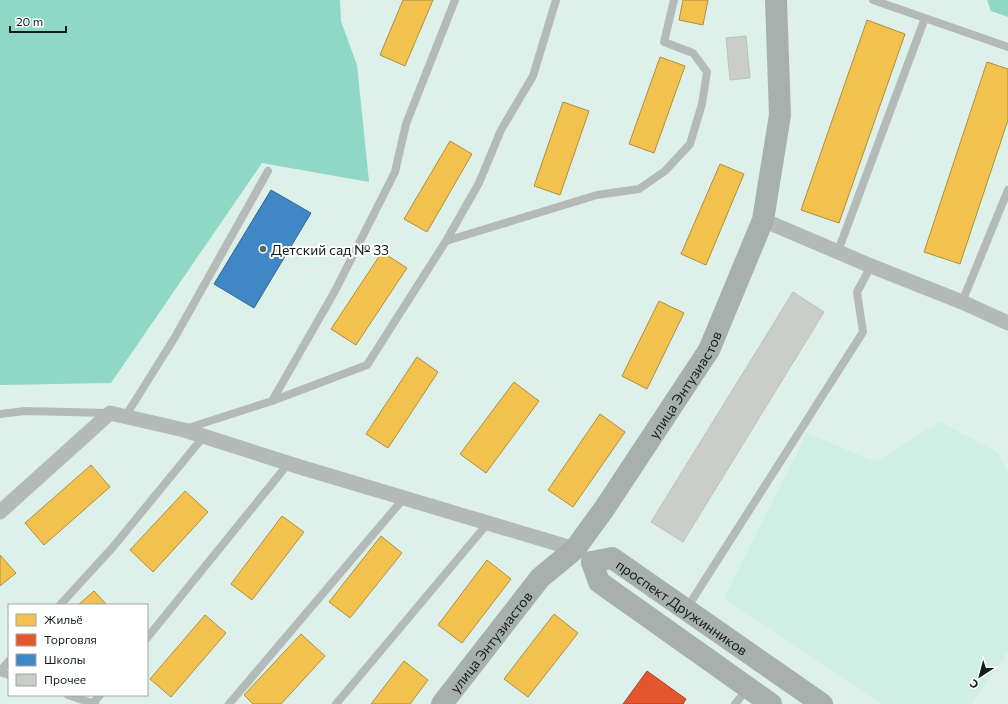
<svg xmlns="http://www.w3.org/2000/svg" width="1008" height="704" font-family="Commissioner,sans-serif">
<rect width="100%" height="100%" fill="#def0ea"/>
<path fill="#cfeee4" d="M940 422 997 452 1008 472V652L971 704H883L724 598 807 433 875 462Z"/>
<path fill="#8fd8c5" d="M0 0H340L341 21 357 65 369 182 262 163 111 383 0 385Z
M987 0H1008V17L991 11Z"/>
<path fill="#f2c14e" stroke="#af903e" d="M403 0H433L405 66 380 55Z
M683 0H708L703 25 679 20Z
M867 20 905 34 839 223 801 210Z
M660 57 685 66 654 153 629 144Z
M987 62 1008 69V120L960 264 924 252Z
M563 102 589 111 560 195 534 186Z
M450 141 472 154 427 232 404 219Z
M720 164 744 174 706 265 681 254Z
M382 252 407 268 356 345 331 329Z
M659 301 684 313 647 389 622 376Z
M417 357 438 372 388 448 366 434Z
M514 382 539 401 486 473 460 454Z
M600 414 625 432 573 507 548 490Z
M91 465 110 487 44 545 25 523Z
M185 491 208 512 153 572 130 550Z
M282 516 304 532 252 600 231 584Z
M381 536 402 553 350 618 329 602Z
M0 555 16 573 0 586Z
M487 560 511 579 462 643 438 625Z
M94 591 107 605H78Z
M554 614 578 633 528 697 504 679Z
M205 615 226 633 171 697 150 679Z
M301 634 325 656 281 704H253L244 695Z
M404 661 428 680 410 704H371Z"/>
<path fill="#e4572e" stroke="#a54628" d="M647 671 686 699 683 704H623Z"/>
<path fill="#3f88c5" stroke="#326892" d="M271 190 311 213 254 308 214 284Z"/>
<path fill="#cbcec8" stroke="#bec1bb" d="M746 36 750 78 730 80 726 38Z
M793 292 824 312 683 542 651 522Z"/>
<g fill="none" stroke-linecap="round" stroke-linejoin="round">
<path stroke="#b4bab8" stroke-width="8" d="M873 0 1008 47
M446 241 479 183 501 130 533 76 556 0
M838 251 925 18
M962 302 1008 190
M272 401 367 365 446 241 597 195 639 189 665 171 690 144 702 104 707 72 693 53 664 42 674 0
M0 414 25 411 109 413
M125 417 175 337 268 171
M185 429 272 401 335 291 395 172 406 124 455 0
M60 605 113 547 204 436
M687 608 863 332 857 292 871 266
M147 638 288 464
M0 671 9 661
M0 672 9 675
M68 695 95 704
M93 703 100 695
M229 704 404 498
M336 704 488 523
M735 704 748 688"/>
<path stroke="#b4bab8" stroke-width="15" d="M763 220 871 266 962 302 1008 323
M0 512 110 413 184 430 300 467 575 549"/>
<g stroke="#a8b0ae" stroke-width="22">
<path id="s1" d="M592 562 612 558 822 704"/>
<path d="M592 562 599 582 771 704"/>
<path id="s2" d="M442 704 540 578 575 549 604 509 709 350 763 220 780 115 776 0"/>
</g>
</g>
<circle fill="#596863" stroke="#fff" stroke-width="1.5" cx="263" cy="249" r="4"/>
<g text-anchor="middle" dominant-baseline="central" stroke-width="4" stroke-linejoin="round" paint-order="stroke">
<g font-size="14" fill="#121e1a" stroke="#fff" text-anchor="start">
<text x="271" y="249">Детский сад № 33</text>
</g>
<g font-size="14" fill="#121e1a" stroke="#fff">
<text stroke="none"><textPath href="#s2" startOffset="403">улица Энтузиастов</textPath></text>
<text stroke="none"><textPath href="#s1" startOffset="106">проспект Дружинников</textPath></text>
<text stroke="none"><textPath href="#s2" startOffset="79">улица Энтузиастов</textPath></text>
</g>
</g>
<rect x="8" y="604" width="140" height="92" fill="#ffffff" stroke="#a0a5a3"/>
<rect x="16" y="614" width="20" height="12" fill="#f2c14e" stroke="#a0a5a3"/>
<text x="44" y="624" font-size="12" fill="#121e1a">Жильё</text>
<rect x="16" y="634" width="20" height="12" fill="#e4572e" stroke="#a0a5a3"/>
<text x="44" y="644" font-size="12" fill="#121e1a">Торговля</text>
<rect x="16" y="654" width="20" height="12" fill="#3f88c5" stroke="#a0a5a3"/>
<text x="44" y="664" font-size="12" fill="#121e1a">Школы</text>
<rect x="16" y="674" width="20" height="12" fill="#cbcec8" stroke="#a0a5a3"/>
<text x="44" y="684" font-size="12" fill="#121e1a">Прочее</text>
<g transform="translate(980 676) rotate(216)" stroke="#ffffff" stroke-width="3" paint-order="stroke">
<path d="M0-3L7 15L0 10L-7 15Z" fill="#121e1a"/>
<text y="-6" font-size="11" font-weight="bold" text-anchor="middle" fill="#121e1a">С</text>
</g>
<path d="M10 26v6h56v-6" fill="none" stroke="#121e1a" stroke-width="2"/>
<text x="16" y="26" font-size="12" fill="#121e1a" stroke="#ffffff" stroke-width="3" paint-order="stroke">20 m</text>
</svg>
